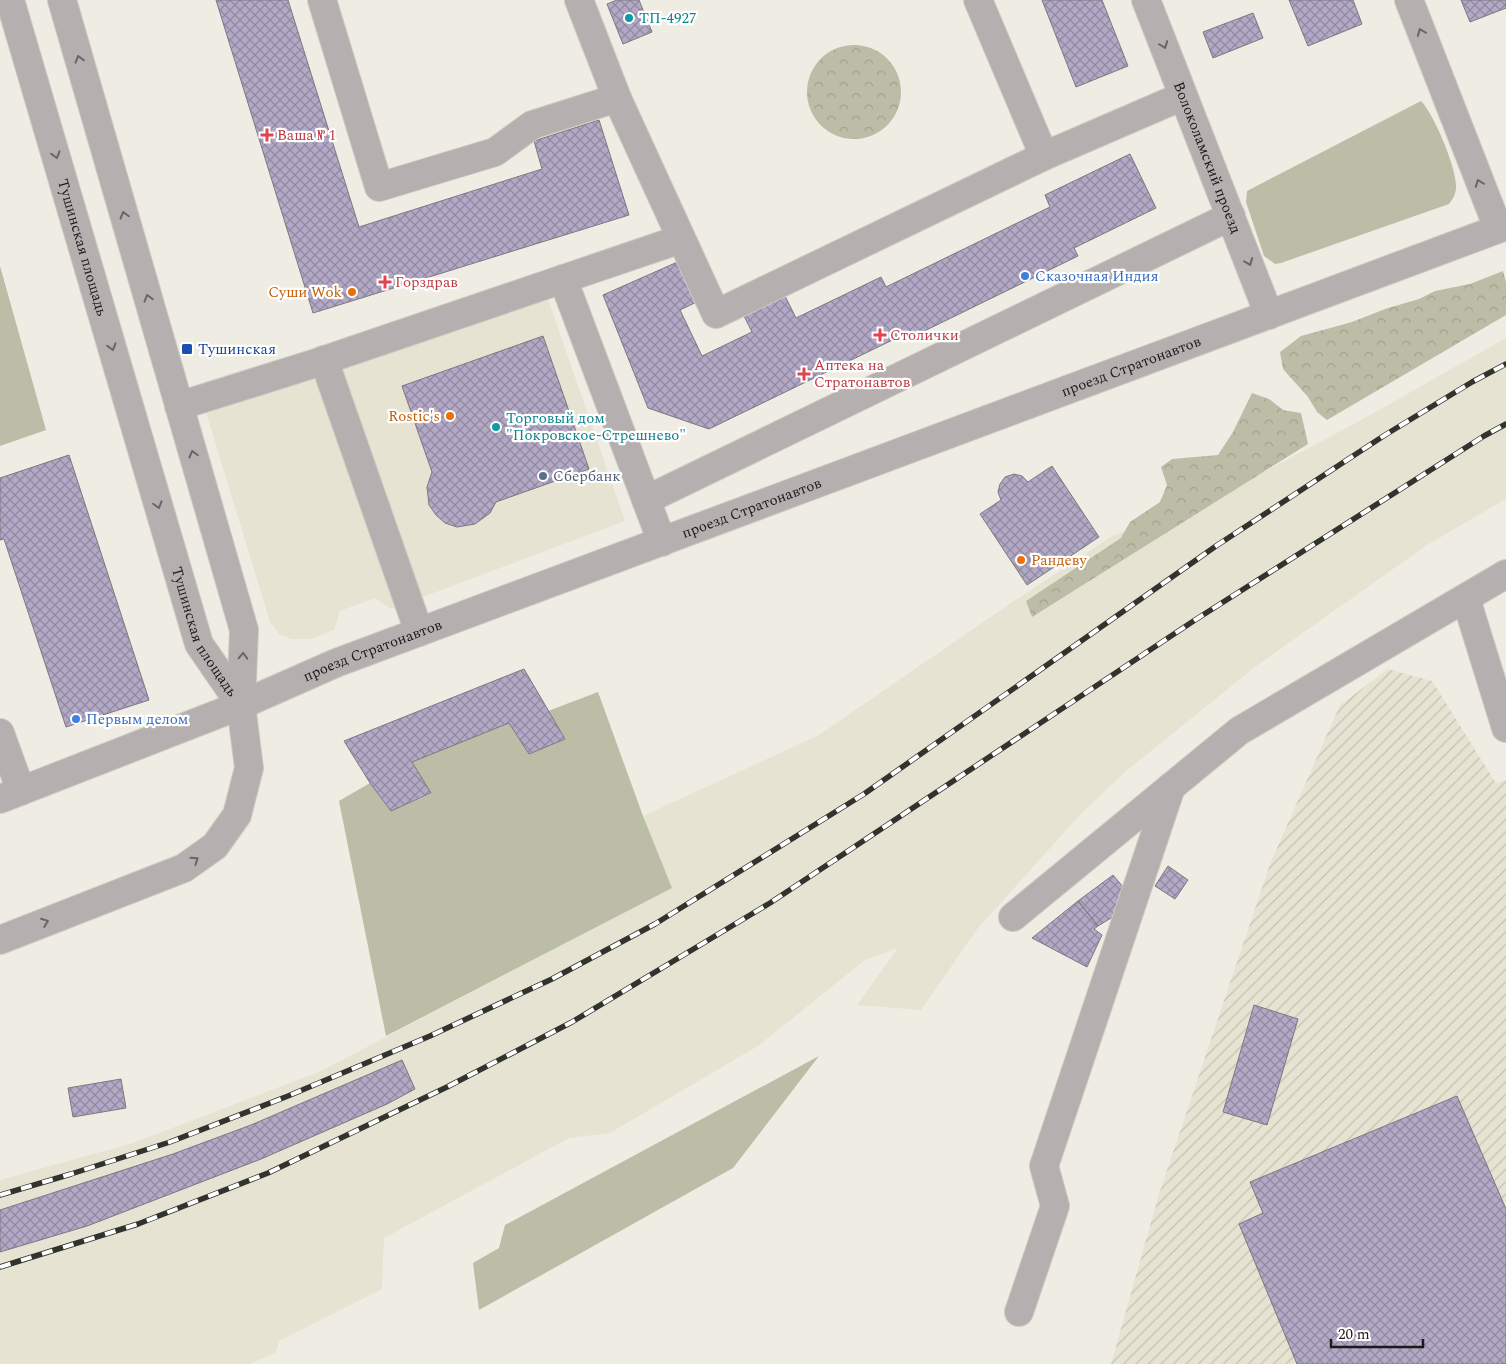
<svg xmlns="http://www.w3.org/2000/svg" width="1506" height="1364" font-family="Spectral,serif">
<defs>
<pattern id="industrial-furrows" width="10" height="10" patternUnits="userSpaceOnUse" patternTransform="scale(1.25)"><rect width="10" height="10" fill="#e6e3d2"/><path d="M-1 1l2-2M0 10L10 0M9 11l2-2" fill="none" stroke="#c5c2b4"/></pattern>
<pattern id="forest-crowns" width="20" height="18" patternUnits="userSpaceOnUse" patternTransform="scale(1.25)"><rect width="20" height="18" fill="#bbbda6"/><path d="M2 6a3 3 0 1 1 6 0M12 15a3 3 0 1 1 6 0" fill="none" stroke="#a0a28e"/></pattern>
<pattern id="building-cross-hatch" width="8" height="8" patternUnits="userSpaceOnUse" patternTransform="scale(1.25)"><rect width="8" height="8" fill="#b3a9c6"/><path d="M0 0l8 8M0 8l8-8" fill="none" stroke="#9189a0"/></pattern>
</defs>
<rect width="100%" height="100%" fill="#efede3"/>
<path fill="#e6e3d2" d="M540 276 625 521 391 609 375 598 340 611 334 630 311 639H292L280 635 270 622 198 386Z
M1506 338V499L1427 545 1255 667 1125 772 1079 816 978 928 921 1010 857 1005 898 948 865 960 758 1046 610 1133 569 1138 384 1238 382 1289 279 1341 276 1352 250 1364H0V1180L133 1143 321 1071 671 888 643 816 819 735 1005 607 1112 536 1236 487 1363 419Z"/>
<path fill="url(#industrial-furrows)" d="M1388 669 1432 681 1496 783 1506 780V1364H1111L1159 1194 1270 864 1340 705Z"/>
<path fill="#bbbda6" d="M1421 101C1434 114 1457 169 1456 187 1456 194 1453 199 1449 204L1281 263 1275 264 1264 256 1246 202 1247 191Z
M0 266 46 430 0 446Z
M598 692 643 816 672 888 386 1036 339 801 370 783 391 811 431 794 412 762 509 723 529 754 565 739 548 711Z
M819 1056 733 1168 479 1310 473 1263 499 1248 505 1225Z"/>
<path fill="url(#forest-crowns)" d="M807 92a47 47 0 1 1 94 0a47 47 0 1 1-94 0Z
M1503 271 1506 282V315L1327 420 1317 412 1308 397 1283 369 1280 352 1301 336 1352 322 1385 309 1419 299 1435 291 1470 284Z
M1252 393 1269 399 1283 410 1301 413 1308 444 1032 617 1026 601 1121 538 1130 522 1160 502 1167 485 1161 467 1172 459 1218 455 1233 432Z"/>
<path fill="url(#building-cross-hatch)" stroke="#7b7880" d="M216 0H288L359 227 542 169 534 141 599 120 629 215 313 313Z
M617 0H639L652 32 623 44 607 4Z
M1042 0H1102L1128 66 1076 87Z
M1289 0H1353L1362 24 1308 46Z
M1461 0H1506V8L1470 22Z
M1253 13 1263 38 1213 58 1203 32Z
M1130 154 1156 208 1074 248 1078 256 914 336 911 331 709 429 648 408 603 295 682 260 701 300 680 310 702 356 752 332 741 310 782 290 796 318 881 277 886 287 1050 207 1045 195Z
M543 336 589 469 496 502 490 513 475 524 457 527 445 523 436 515 429 505 427 487 432 472 402 386Z
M69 455 149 700 66 727 4 539 0 540V478Z
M1052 466 1099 537 1027 585 980 514 1001 500 998 492 1000 484 1005 477 1014 474 1022 476 1028 482Z
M524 669 565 739 529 754 509 723 412 762 431 793 391 811 370 783 344 741Z
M1168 866 1188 880 1175 899 1155 886Z
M1113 875 1129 894 1124 910 1098 926 1078 901Z
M1078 901 1098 926 1094 929 1102 935 1087 967 1032 938Z
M1254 1005 1298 1019 1267 1125 1223 1112Z
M402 1060 415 1089 387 1104 261 1159 87 1226 0 1252V1210L173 1154 251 1125Z
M121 1079 126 1108 73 1117 68 1088Z
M1457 1096 1506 1209V1364H1297L1239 1224 1263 1213 1250 1182Z"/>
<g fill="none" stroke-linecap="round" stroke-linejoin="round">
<defs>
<g id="minor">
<path id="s1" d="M10 0 199 644 241 705"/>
<path d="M322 0 379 187 495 152 532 125 617 98"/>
<path d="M579 0 617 98 716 314 1044 156 1183 96"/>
<path d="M978 0 1044 156"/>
<path id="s2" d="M1146 0 1269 315"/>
<path d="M1409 0 1498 228"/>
<path d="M563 279 662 542"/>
<path d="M324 360 419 632"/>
<path d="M179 406 316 363 681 239"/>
<path d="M646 500 1231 216"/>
<path d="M1466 599 1506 728"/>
<path d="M0 733 21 791"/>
<path id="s3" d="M0 799 241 705 336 663 1506 226"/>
<path d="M1013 917 1239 731 1506 574"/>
<path d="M0 940 184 868 215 846 237 815 249 768 241 705 244 630 62 0"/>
<path d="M1019 1312 1055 1206 1044 1166 1171 787"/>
</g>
</defs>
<use href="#minor" stroke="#cdcbc2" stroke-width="30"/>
<use href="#minor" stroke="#b5b0af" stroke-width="28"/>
<defs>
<path id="rail" d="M0 1195 71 1174 170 1142 288 1096 430 1036 552 979 655 924 864 794 1216 546 1385 435 1472 382 1506 364
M0 1267 138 1224 268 1173 447 1087 572 1022 770 903 1195 620 1484 436 1506 424"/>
</defs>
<use href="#rail" stroke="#33332e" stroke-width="5.5"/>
<use href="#rail" stroke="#fff" stroke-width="4" stroke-dasharray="11" stroke-linecap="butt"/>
</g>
<defs><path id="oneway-chevron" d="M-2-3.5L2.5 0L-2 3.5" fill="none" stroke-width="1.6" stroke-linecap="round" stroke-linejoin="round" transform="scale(1.25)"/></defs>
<g stroke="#686562">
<use href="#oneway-chevron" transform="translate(1421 32) rotate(-111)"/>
<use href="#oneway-chevron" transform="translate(1164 45) rotate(69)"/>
<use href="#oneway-chevron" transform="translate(79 59) rotate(-106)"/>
<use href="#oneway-chevron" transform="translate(56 155) rotate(74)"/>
<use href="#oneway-chevron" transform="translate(1479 183) rotate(-111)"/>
<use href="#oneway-chevron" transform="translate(124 215) rotate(-106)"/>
<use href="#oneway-chevron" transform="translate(1249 262) rotate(69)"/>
<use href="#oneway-chevron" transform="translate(148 298) rotate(-106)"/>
<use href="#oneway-chevron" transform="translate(112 347) rotate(74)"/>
<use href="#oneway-chevron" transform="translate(193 454) rotate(-105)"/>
<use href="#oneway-chevron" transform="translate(158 505) rotate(74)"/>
<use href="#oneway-chevron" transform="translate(243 656) rotate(-88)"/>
<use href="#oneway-chevron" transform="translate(195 860) rotate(-35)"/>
<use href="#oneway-chevron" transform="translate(45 922) rotate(-21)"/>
</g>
<g fill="#0f9aa8" stroke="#fff" stroke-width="2">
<circle cx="629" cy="18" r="5"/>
<circle cx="496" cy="427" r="5"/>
</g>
<g fill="#e0444e" stroke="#fff" stroke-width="2">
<path d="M264.5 127.5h5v5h5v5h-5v5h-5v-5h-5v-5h5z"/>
<path d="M382.5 274.5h5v5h5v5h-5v5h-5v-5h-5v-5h5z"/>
<path d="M877.5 327.5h5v5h5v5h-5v5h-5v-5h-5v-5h5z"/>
<path d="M801.5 366.5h5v5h5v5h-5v5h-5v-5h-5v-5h5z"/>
</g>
<g fill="#3f7fe0" stroke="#fff" stroke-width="2">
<circle cx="1025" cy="276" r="5"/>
<circle cx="76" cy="719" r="5"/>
</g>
<g fill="#e8710a" stroke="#fff" stroke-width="2">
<circle cx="352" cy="292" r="5"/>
<circle cx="450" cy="416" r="5"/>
<circle cx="1021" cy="560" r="5"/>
</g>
<rect fill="#1a4fb4" stroke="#fff" stroke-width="2" x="181" y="343" width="12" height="12" rx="2.5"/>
<circle fill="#5c6f8a" stroke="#fff" stroke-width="2" cx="543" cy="476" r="5"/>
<g text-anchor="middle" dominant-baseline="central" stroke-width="4.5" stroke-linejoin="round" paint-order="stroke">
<g font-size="15" fill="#0d838f" stroke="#fff" text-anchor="start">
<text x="639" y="18">ТП-4927</text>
<text x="506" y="418">Торговый дом<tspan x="506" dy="17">"Покровское-Стрешнево"</tspan></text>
</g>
<g font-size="15" fill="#be3a42" stroke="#fff" text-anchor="start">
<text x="277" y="135">Ваша № 1</text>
<text x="395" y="282">Горздрав</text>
<text x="890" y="335">Столички</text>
<text x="814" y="365">Аптека на<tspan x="814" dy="17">Стратонавтов</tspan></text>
</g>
<g font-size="15" fill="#1a1a16" stroke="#fff">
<text stroke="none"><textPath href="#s2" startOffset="169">Волоколамский проезд</textPath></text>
<text stroke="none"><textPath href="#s1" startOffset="258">Тушинская площадь</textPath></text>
<text stroke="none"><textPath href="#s3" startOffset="1211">проезд Стратонавтов</textPath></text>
<text stroke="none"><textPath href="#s3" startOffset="806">проезд Стратонавтов</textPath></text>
<text stroke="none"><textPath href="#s1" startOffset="662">Тушинская площадь</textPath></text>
<text stroke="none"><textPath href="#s3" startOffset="401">проезд Стратонавтов</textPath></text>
</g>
<g font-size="15" fill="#366cbe" stroke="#fff" text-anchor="start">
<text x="1035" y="276">Сказочная Индия</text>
<text x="86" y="719">Первым делом</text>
</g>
<g font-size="15" fill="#c56008" stroke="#fff" text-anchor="end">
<text x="342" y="292">Суши Wok</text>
<text x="440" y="416">Rostic's</text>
<text x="1031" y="560" text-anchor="start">Рандеву</text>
</g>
<g font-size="15" fill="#164399" stroke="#fff" text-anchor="start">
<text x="198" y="349">Тушинская</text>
</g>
<g font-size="15" fill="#4e5e75" stroke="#fff" text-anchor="start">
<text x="553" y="476">Сбербанк</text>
</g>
</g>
<path d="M1331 1339v8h92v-8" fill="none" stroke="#1a1a16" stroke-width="2.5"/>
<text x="1338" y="1339" font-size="15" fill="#1a1a16" stroke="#ffffff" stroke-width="4" paint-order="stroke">20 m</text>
</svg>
